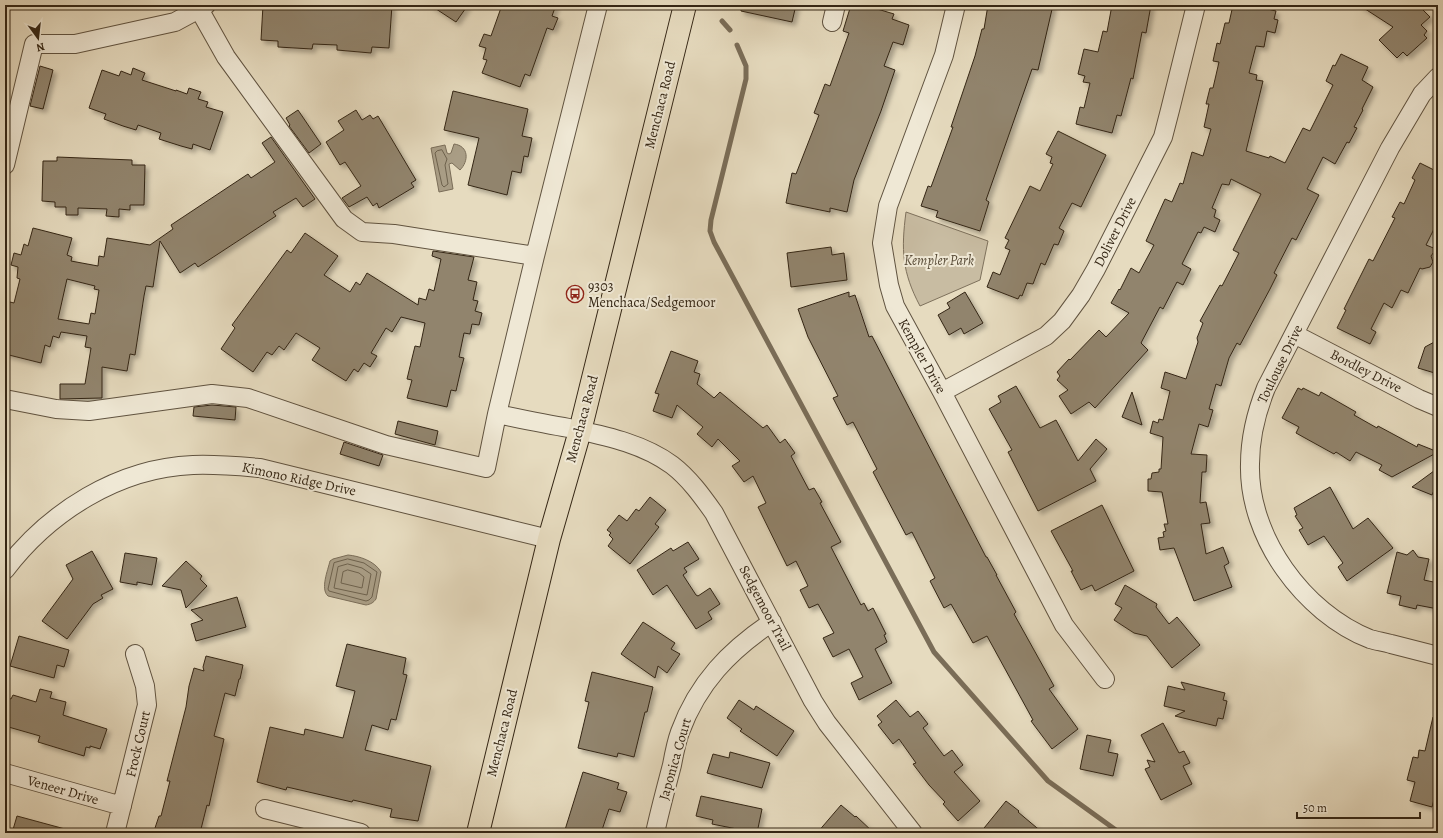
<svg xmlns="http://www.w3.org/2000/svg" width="1443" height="838" font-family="Alegreya,serif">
<defs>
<filter id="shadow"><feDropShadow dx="3.5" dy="3.5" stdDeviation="2" flood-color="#0004"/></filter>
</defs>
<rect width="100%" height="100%" fill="#e6dbbf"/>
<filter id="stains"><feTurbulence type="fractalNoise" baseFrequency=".005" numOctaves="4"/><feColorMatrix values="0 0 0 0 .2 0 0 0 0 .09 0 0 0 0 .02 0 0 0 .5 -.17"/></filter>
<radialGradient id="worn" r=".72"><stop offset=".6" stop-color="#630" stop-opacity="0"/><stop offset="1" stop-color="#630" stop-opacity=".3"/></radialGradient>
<path fill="#c8bca2" stroke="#7e715c" d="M906 212 988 241 980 280 920 306C902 272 901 250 906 212Z"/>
<path fill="#a99d85" stroke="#7a6d58" d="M454 144C469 146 469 161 460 170L452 163 449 164 453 189 439 192 431 148 445 145 447 153 449 154 451 153Z
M348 555C359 556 375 561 381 572L376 599C373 603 371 604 366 605L328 596C320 589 328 570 330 561L333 559Z"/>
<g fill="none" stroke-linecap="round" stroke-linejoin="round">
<path stroke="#6e624d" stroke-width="1" d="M442 150 447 159 445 165 448 184 444 187 442 185 435 153 437 151Z
M348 559 364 563 377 572 372 597 369 600 366 601 329 591 328 589 334 563Z
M348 564 362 568 371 574 367 595 334 588 338 567Z
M348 570 359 573 364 577 362 588 341 583 343 572Z"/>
<path stroke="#7a6d58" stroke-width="5" d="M722 21 730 30
M737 45 746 66V79L711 220 710 231 714 242 934 652 1048 781 1120 833"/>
</g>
<path fill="#91846d" stroke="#342615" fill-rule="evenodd" filter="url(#shadow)" d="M263 5H392L389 48 372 47 371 53 337 50V45L313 44 312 49 278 47V41L261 40Z
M430 5H468L456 22Z
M502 5H556L552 16 558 18 553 30 547 28 530 76 525 74 520 87 482 73 487 60 483 59 486 48 479 46 484 34 491 36Z
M741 5H796L792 22 741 11Z
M851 5H864L894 14 892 19 909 25 903 45 893 42 884 66 895 70 881 111 854 180 847 212 830 208V212L786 203 792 173 796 174 819 115 814 113 825 84 830 86 849 33 843 31Z
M988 5H1053L1038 70 1032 69 986 200 989 202 980 231 936 217 938 211 921 206 928 186 931 187 953 127H951L975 56 982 29H984Z
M1112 5H1151L1146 33 1142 32 1133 79 1131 78 1121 116 1117 115 1112 133 1076 124 1080 107 1084 108 1090 83 1083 82 1085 76 1078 74 1084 49 1098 52 1103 31 1107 32Z
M1233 5H1250L1276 11 1274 19 1278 20 1275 33 1267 31 1264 47 1256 46 1249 73 1257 75 1256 80 1263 81 1246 151 1269 158 1270 156 1285 163 1303 128 1310 131 1333 85 1326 81 1333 65 1335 66 1341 54 1368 67 1362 80 1373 87 1362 109 1363 110 1354 127 1357 128 1349 143 1347 142 1335 164 1323 157 1307 189 1319 195 1296 240 1292 238 1274 273 1277 275 1270 289 1240 345 1237 343 1229 358 1221 386 1216 384 1209 409 1213 410 1208 427 1199 424 1191 454 1207 455 1206 472H1202L1200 503 1206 502 1210 523 1201 524 1206 554 1223 547 1229 563 1224 566 1232 587 1194 601 1174 548 1160 550 1158 538 1164 537 1163 532 1166 531 1164 524H1168L1162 492 1148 491V479H1151L1152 473 1159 472V469H1161L1163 437 1150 433 1153 421 1158 423 1159 419 1163 420 1170 391 1161 388 1165 372 1186 379 1198 342 1197 338 1203 323 1200 321 1216 292 1220 285 1222 286 1239 253 1233 250 1261 194 1231 179 1229 185 1222 184 1212 208 1216 210 1214 217 1220 220 1215 232 1204 227 1201 233 1198 232 1182 264 1191 269 1183 285 1177 282 1163 309 1160 307 1141 343 1148 350 1095 408 1089 402 1071 414 1059 396 1068 390 1057 380 1060 376 1057 372 1069 359 1070 360 1099 330 1106 337 1129 313 1111 303 1119 289 1120 290 1131 268 1139 273 1154 245 1146 241 1165 199 1172 202 1180 183 1183 184 1192 152 1203 156 1211 129 1204 127 1209 104H1206L1210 88H1213L1219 62 1213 61 1217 43 1220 44 1225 23H1229Z
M1359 5H1418L1430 17 1421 25 1427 31 1424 35 1427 38 1407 56 1403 52 1397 58 1379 40 1393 27Z
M40 66 53 70 43 109 30 106Z
M133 68 145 73 142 80 176 91V90L187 94 189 88 201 92 198 99 208 102 206 107 223 112 210 150 193 144 192 149 181 146 159 139 161 133 138 125 136 130 123 126 104 119 106 114 89 108 102 70 119 76 121 71 131 75Z
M453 91 528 109 522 136 532 138 528 157 524 156 521 173 512 171 507 195 468 185 479 138 444 130Z
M298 110 321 144 309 153 289 126 290 125 286 118Z
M356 110 362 120 370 115 373 119 378 116 416 180 411 183 414 187 379 208 377 203 373 206 367 197 349 207 342 198 361 186 345 162 340 165 326 142 344 130 338 121Z
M1058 131 1106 155 1081 207 1072 203 1059 228 1064 231 1058 245 1054 244 1045 265 1041 263 1033 284 1027 283 1022 296 1020 295 1018 299 987 287 993 272 1000 275 1010 250 1005 248 1009 240 1005 238 1030 186 1040 191 1053 164 1050 163 1052 157 1046 154Z
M271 137 315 199 303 207 296 198 273 212 276 216 218 254 198 267 195 263 180 273 160 241 153 287 146 286 144 296 135 355 130 354 127 371 102 367V398L60 399V384H85L91 348 85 347 87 336 61 332 59 338 53 336 50 347 45 345 41 363 5 354V312H7L10 302 14 303 20 279 17 278 18 267 11 265 14 253 21 255 24 244 28 246 33 228 72 238 67 255 72 257 71 261 98 266 99 256 104 257 107 238 150 245 173 229 171 225 248 174 251 178 275 162 262 143ZM67 279 95 286 94 289 99 290 95 314 91 313 89 324 58 319Z
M57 157 132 160V165H145L144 205H130V210L119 209V217L106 216 107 209 78 208V215H66V207H55V202L42 201 43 161H57Z
M1420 163 1438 172V221L1426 245 1436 249 1431 256 1433 262 1430 267 1422 269 1420 268 1408 293 1401 290 1392 308 1384 303 1371 329 1376 332 1370 344 1337 328 1346 310 1344 309 1369 259 1373 261 1395 218 1392 217 1400 202 1404 204 1415 180 1412 178Z
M305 233 338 256 324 275 350 292 356 282 360 285 367 273 418 305 419 298 426 300 429 289 434 291 441 259 432 256 433 251 474 257 468 280 477 282 473 300 478 301 475 311 482 313 479 325 472 324 470 334 464 333 459 357 464 358 461 369 456 391 451 390 447 407 407 398 412 380 407 379 415 346 420 347 425 323 401 317 392 332 386 328 371 353 377 356 370 367 364 363 358 372 354 369 346 381 312 360 320 348 296 333 284 350 279 346 272 355 267 352 253 372 221 349 235 328 232 325 287 250 291 253Z
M831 247 832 255 844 253 847 280 791 287 787 253Z
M849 292V297L855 295 869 337 872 336 986 557H987L997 575H996L1016 612 1014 614 1054 686 1049 689 1078 729 1052 749 1031 721 1033 720 987 636 973 643 951 604 944 608 930 581 935 578 912 532 906 535 873 472 877 469 853 422 847 425 833 398 838 396 808 337 798 309Z
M965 292 983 323 964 334 961 328 949 335 938 315 950 308 947 303Z
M1438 340V374L1418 368 1425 347Z
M671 351 698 361 694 372 700 374 697 384 714 398 720 392 763 428 767 425 780 443 785 439 795 453 791 456 809 490 814 488 822 502 820 503 841 542 831 547 861 605 864 603 868 611 873 608 886 634 884 635 887 642 875 649 892 683 859 700 851 683 863 677 849 649 833 657 823 638 834 633 818 604 809 608 800 590 808 586 796 561 787 566 758 507 766 503 753 476 744 482 732 466 740 461 718 439 712 447 697 434 703 427 677 405 672 418 653 411 659 394 655 393Z
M1016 386 1040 428 1056 420 1078 461 1096 439 1107 449 1090 469 1096 481 1038 511 1008 452 1012 450 989 409 1001 402 998 396Z
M1298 388 1302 390 1303 388 1319 396 1321 392 1356 412 1354 415 1377 428 1378 426 1417 447 1418 444 1438 452 1392 477 1379 470 1382 465 1356 452 1350 461 1336 452 1334 454 1296 433 1299 427 1282 418Z
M1132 392 1142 425 1122 417Z
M212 405 236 407 235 420 193 416 194 407Z
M398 421 438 431 435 445 395 434Z
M344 442 383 455 379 466 340 454Z
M1438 468V481L1432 495 1412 487Z
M1330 487 1353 529 1368 518 1393 548 1347 581 1338 567 1343 563 1324 536 1308 545 1299 530 1303 528 1295 516 1297 515 1294 508Z
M650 497 666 510 655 524 659 527 630 564 608 546 613 539 609 535 611 533 607 530 619 515 627 521 636 509 639 511Z
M1102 505 1134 571 1095 591 1092 585 1081 590 1071 571H1073L1051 531Z
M688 542 699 559 684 568 687 572 683 575 696 595 698 596 710 588 720 604 708 612 712 619 696 629 667 585 653 595 637 570 671 548 673 551Z
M1413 550 1418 557 1429 559 1424 580 1438 583V609L1417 605 1416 609 1399 605 1401 596 1387 593 1397 552 1407 555Z
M92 551 113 589 101 595 103 598 93 604 67 639 42 621 73 579 66 565Z
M125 553 157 558 152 585 137 582V585L120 582Z
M186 561 202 576 200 579 207 586 186 608 181 590 162 586Z
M1125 585 1157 604 1156 607 1169 624 1177 617 1200 645 1172 668 1147 636 1134 633 1114 620 1122 608 1115 604Z
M237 597 246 627 196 641 191 624 203 620 191 610Z
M643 622 675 643 671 649 680 654 667 673 658 666 655 678 621 654Z
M19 636 69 650 64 667 57 665 54 678 10 666Z
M347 644 406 658 403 674 407 675 396 720 391 719 388 730 372 725 365 750 431 766 418 821 390 817 392 809 353 800 352 802 287 787 286 790 257 782 270 727 304 735 305 729 343 738 355 691 336 686Z
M206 656 243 665 240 679H239L235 696 225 693 214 736 224 739 209 806 207 805 200 833H162L154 831 159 816H161L170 781H167L186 707 189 686 194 668 204 671 203 667Z
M592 672 653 687 647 712H645L634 757 618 753 617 757 578 748 589 702 585 701Z
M1181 682 1225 693 1223 700 1227 701 1223 719 1218 718 1216 726 1175 716 1185 711 1164 706 1168 686 1185 690Z
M40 689 52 692 50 698 66 702 63 715 107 729 100 749 90 746V748L86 747 84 756 38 742 40 736 5 726V697L11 699 13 695 36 702Z
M739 700 754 710 756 706 794 731 777 756 740 731 742 729 727 718Z
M896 700 910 717 918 711 928 724 923 728 944 756 952 750 963 765 954 772 980 801 958 821 943 804 945 802 929 785 913 764 916 763 899 739 893 744 878 725 882 722 877 716Z
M1433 717H1438V784L1432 807 1410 801 1415 782 1407 780 1413 757 1418 758 1419 750 1425 751Z
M1163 723 1179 753 1184 751 1190 763 1183 766 1192 784 1161 800 1145 769 1150 767 1147 760 1155 762 1141 735Z
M1087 735 1111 740 1108 752 1118 754 1113 776 1080 769Z
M730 752 770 763 762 788 707 773 713 754 729 758Z
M583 772 619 783 617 789 627 792 620 812 609 809 601 833H564Z
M701 796 762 809 757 833 712 824 713 820 696 816Z
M1006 801 1019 811 1018 812 1043 833H980Z
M841 805 855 817 856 816 874 833H817Z
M17 816 65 829V833H12Z"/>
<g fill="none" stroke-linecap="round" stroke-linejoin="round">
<defs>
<path id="minor" d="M206 5 199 9 226 57 344 219 362 232 394 234 535 256 497 414C521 419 545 424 569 428 605 436 642 443 672 465 689 478 702 496 714 513L813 701 827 723 913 833
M956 5 944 55 888 206 882 243 889 285 895 306 942 392 1064 625 1105 679
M832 22 836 5
M1438 77 1422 94 1390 148 1266 388C1256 413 1250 437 1250 464 1248 537 1304 613 1370 639 1377 641 1384 642 1391 644 1407 648 1422 652 1438 656
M5 165 34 44H75L175 22 199 9
M535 256 598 5
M1294 334 1419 399 1438 407
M942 392 1046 336 1062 321 1081 295 1096 269 1163 137 1170 110 1196 5
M5 399 56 409 89 411 212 394 248 398 386 445 486 468 497 414
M5 570C49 512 118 468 193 465 216 464 237 466 260 468L549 539
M5 773 122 806
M265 809 361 833
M115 833 147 705 145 686 135 654
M655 833C660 810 666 788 672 765 674 754 676 743 680 732 698 683 729 651 772 622"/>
<path id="major" d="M478 833 549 539 580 431 685 5"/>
</defs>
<use href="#minor" stroke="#605340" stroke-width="20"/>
<use href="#major" stroke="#342615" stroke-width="24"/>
<use href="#minor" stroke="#efe8d5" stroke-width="18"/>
<use href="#major" stroke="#e6dbbf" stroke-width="22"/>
</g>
<defs>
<symbol id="bus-ring" viewBox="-11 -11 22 22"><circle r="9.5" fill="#efe8d5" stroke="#8f2418" stroke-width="1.5"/><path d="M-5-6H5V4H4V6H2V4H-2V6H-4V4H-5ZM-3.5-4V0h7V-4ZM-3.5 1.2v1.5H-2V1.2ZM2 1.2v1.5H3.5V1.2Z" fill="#8f2418"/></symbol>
</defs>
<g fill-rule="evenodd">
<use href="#bus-ring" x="565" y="284" width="20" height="20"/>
</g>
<g text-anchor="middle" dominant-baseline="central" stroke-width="4" stroke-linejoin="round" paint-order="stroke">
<g font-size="14" fill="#342615" stroke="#efe8d5">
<text transform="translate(660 105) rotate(-76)">Menchaca Road</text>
<text transform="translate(1115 232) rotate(-63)">Doliver Drive</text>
<text transform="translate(922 356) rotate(61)">Kempler Drive</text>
<text transform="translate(1280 364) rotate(-64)">Toulouse Drive</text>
<text transform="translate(1366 371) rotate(27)">Bordley Drive</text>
<text transform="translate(582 419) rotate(-75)">Menchaca Road</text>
<text transform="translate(299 479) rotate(12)">Kimono Ridge Drive</text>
<text transform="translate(765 608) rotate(62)">Sedgemoor Trail</text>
<text transform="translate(502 733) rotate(-76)">Menchaca Road</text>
<text transform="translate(138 744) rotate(-77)">Frock Court</text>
<text transform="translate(675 759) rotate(-74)">Japonica Court</text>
<text transform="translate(63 790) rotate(16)">Veneer Drive</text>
</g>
<g font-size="14" font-style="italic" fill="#594c38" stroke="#efe8d5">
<text x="939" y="260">Kempler Park</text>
</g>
<g font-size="14" fill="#342615" stroke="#efe8d5" text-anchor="start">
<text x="588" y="286">9303<tspan x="588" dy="16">Menchaca/Sedgemoor</tspan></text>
</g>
</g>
<rect width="1443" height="838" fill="none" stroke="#e6dbbf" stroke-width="20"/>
<rect x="6" y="6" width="1431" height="826" fill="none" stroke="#342615" stroke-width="2"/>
<rect x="10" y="10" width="1423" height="818" fill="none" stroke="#342615"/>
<g transform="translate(38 38) rotate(165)" stroke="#efe8d5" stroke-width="3" paint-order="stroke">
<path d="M0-3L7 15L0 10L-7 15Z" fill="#342615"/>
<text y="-6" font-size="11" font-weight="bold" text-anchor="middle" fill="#342615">N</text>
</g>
<path d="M1297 812v6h123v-6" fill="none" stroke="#342615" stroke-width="2"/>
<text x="1303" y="812" font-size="12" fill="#342615" stroke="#efe8d5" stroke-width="3" paint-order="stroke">50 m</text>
<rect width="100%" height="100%" filter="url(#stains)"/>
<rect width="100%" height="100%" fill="url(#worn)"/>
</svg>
